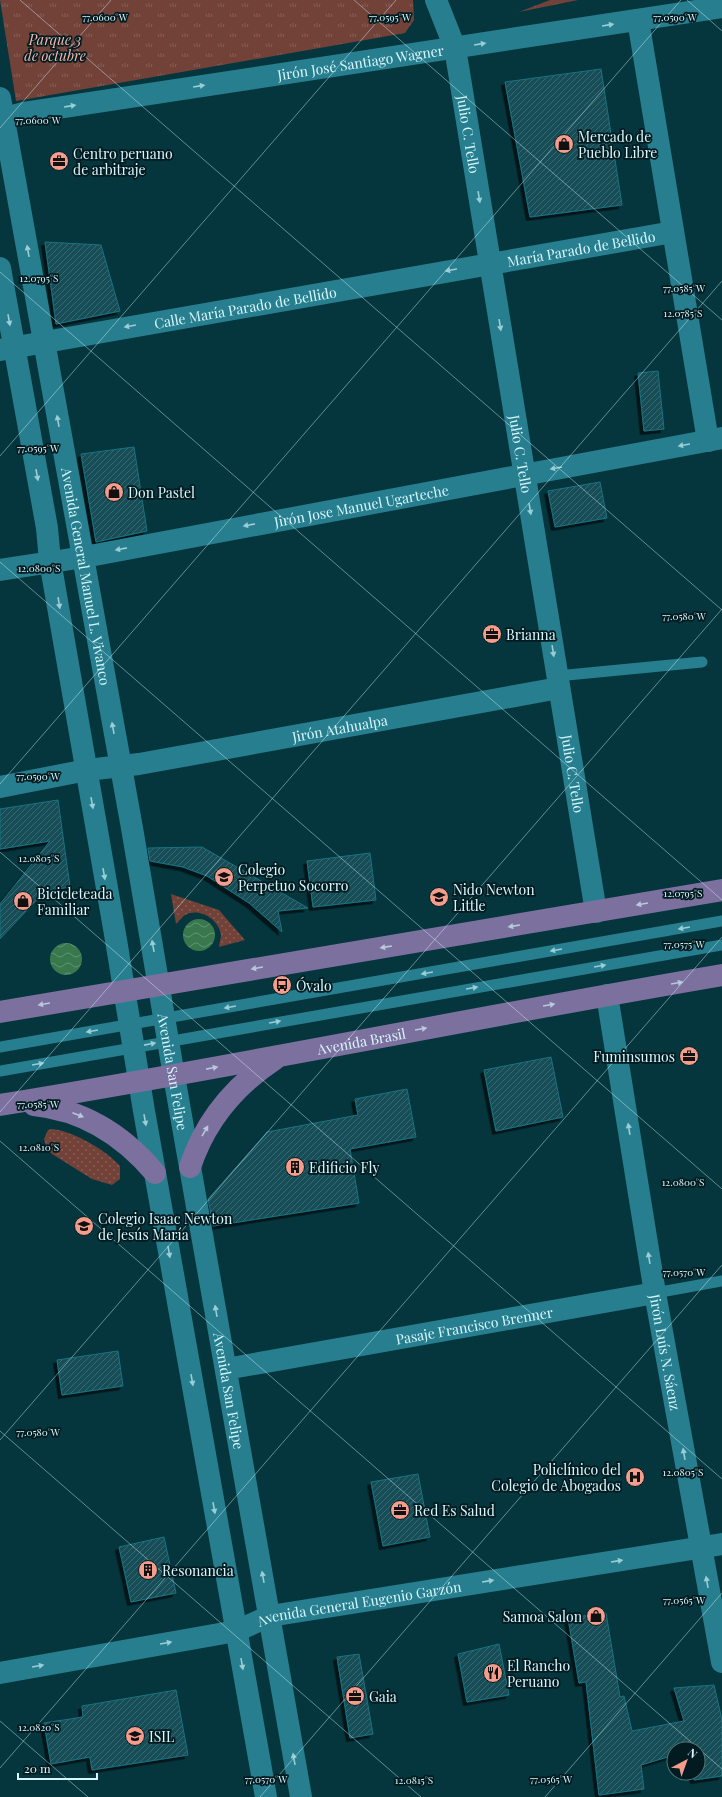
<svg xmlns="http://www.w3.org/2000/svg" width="722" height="1797" font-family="'Playfair Display',serif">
<defs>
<pattern id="grass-tufts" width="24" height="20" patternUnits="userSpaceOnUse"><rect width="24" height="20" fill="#724239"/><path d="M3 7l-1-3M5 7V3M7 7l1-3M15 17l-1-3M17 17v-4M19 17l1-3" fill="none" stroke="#855e57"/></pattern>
<pattern id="garden-dots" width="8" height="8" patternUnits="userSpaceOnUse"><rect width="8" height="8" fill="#724239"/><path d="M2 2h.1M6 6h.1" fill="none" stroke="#855e57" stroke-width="1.8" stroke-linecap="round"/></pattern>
<pattern id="water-waves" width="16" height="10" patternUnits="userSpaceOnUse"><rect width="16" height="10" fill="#39784d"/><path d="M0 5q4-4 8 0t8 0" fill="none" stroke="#5e9370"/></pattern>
<pattern id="building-hatch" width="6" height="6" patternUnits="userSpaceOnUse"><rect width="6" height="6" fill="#184d57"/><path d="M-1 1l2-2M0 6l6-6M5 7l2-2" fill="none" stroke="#396770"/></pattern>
<filter id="shadow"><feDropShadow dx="-3.5" dy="3.5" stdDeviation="0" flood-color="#0009"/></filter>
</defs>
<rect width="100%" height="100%" fill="#05353d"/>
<path fill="url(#grass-tufts)" d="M0 0H413L414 20 405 33 16 101Z
M550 0H578L519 12Z"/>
<path fill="url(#garden-dots)" d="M171 894 219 910 245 940 219 947C219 943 221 939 221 935 219 919 199 907 185 915 182 917 179 921 176 924Z
M52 1129C73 1131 106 1150 120 1166V1179L112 1185 92 1179 52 1154 47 1149 44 1139 48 1130Z"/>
<path fill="url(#water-waves)" d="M183 935a16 16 0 1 1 32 0a16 16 0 1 1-32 0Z
M50 959a16 16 0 1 1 32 0a16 16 0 1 1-32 0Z"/>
<path fill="url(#building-hatch)" stroke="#197483" filter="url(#shadow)" d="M601 69 622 205 530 217 505 82Z
M45 242 101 245 120 311 56 324Z
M658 371 664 429 644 431 638 373Z
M134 447 147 531 96 542 81 454Z
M600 482 607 518 555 527 548 491Z
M58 800 70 887 45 891 0 939V904L50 841 0 849V809Z
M202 847 308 908 278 911 282 932 249 903 207 876 183 867 150 861 148 848Z
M370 853 376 900 313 907 307 861Z
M551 1057 563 1117 496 1131 484 1070Z
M407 1089 416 1137 350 1149 359 1203 213 1226 208 1199 267 1132 358 1115 355 1099Z
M118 1351 123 1386 62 1395 57 1360Z
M418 1474 430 1537 383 1546 371 1482Z
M164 1537 176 1593 131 1602 119 1547Z
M606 1613 620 1697 624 1696 632 1731 684 1721 674 1688 714 1685 722 1720V1776L694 1780 693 1773H698V1749H674V1755L641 1765 644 1789 599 1795 586 1682 579 1683 568 1618Z
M499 1644 509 1695 467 1702 458 1654Z
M359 1654 373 1734 350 1738 337 1657Z
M176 1690 188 1755 92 1770 90 1757 51 1764 44 1723 83 1717 82 1706Z"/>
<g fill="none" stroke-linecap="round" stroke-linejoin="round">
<path stroke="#277e8e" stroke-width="11" d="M557 676 702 662
M0 1047 722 921
M0 1071 722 945
M655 1293 722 1281"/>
<g stroke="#277e8e" stroke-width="22">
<path id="s1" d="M436 0 455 48 596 912"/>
<path d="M638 20 708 441"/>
<path id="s2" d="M0 119 24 113 722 7"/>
<path id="s3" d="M0 350 673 232"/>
<path id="s4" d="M0 570 84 557 722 438"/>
<path id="s5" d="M0 787 87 770 139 764 559 688"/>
<path id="s6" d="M607 995 655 1293 722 1662"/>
<path id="s7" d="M226 1369 655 1293"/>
<path d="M0 1673 236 1631"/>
</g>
<g stroke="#277e8e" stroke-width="22">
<path id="s8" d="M0 98 132 828 174 1076 301 1797"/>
<path d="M0 268 47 528 50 561 115 934 144 1111 266 1797"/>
<path id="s9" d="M236 1631 270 1616 722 1544"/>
</g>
<g stroke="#7c709f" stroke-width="22">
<path d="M0 1012 722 890"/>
<path id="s10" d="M0 1105C241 1066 481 1016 722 975"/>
<path d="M34 1105C83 1110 123 1135 155 1173"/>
<path d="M190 1167C205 1121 234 1086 275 1059"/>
</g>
</g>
<defs><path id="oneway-solid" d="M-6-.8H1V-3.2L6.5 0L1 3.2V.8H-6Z"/></defs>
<g fill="#9acdd6">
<use href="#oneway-solid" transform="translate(608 25) rotate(-9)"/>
<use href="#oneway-solid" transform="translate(480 44) rotate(-9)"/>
<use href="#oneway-solid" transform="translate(199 86) rotate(-9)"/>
<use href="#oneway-solid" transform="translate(70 106) rotate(-9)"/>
<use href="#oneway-solid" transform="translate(479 197) rotate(81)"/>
<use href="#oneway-solid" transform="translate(28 251) rotate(-100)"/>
<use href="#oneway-solid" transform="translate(451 270) rotate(170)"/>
<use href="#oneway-solid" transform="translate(9 320) rotate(80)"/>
<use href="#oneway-solid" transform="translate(500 325) rotate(81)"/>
<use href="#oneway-solid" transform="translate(130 326) rotate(170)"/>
<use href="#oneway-solid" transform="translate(58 421) rotate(-100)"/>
<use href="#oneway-solid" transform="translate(684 445) rotate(170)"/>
<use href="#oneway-solid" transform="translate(556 468) rotate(170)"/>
<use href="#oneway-solid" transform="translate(37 475) rotate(80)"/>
<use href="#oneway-solid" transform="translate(530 509) rotate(81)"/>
<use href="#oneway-solid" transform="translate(249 525) rotate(169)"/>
<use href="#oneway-solid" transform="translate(121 549) rotate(169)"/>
<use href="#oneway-solid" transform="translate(59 603) rotate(81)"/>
<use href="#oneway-solid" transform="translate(553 651) rotate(81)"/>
<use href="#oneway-solid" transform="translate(113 728) rotate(-100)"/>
<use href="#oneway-solid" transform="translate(92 803) rotate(80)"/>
<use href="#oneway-solid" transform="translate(104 874) rotate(80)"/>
<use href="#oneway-solid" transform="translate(684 928) rotate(170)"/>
<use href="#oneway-solid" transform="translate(153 946) rotate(-100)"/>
<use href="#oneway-solid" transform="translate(556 950) rotate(170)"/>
<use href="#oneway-solid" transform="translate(600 966) rotate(-10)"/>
<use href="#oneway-solid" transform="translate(427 973) rotate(170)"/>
<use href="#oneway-solid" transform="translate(472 988) rotate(-10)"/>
<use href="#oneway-solid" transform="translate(230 1007) rotate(170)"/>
<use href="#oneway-solid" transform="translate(275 1022) rotate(-10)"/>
<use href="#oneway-solid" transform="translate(92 1031) rotate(170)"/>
<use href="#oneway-solid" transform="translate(150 1044) rotate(-11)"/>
<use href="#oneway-solid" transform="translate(38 1064) rotate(-10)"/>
<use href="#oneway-solid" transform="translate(145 1120) rotate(80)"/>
<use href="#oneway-solid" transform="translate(629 1129) rotate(-99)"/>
<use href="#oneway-solid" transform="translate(169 1252) rotate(80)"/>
<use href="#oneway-solid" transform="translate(649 1258) rotate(-99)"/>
<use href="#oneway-solid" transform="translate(216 1311) rotate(-100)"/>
<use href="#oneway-solid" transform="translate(192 1380) rotate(80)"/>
<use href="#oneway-solid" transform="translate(684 1454) rotate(-100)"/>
<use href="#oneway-solid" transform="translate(214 1508) rotate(80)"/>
<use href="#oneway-solid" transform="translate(617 1561) rotate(-9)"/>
<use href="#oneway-solid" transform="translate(263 1577) rotate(-100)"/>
<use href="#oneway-solid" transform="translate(488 1581) rotate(-9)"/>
<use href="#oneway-solid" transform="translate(707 1582) rotate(-100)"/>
<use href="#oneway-solid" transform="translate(166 1643) rotate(-10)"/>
<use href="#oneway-solid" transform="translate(242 1664) rotate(80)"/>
<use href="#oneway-solid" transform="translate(38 1666) rotate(-10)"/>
<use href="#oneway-solid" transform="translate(294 1759) rotate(-100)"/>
</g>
<g fill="#b8c8dc">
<use href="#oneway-solid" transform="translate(642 904) rotate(170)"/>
<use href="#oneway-solid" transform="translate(514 926) rotate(171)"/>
<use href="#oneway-solid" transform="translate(386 947) rotate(171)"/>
<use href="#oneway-solid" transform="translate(257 968) rotate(170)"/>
<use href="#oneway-solid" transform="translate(677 983) rotate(-10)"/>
<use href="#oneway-solid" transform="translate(44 1004) rotate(170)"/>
<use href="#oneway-solid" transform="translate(549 1005) rotate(-10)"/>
<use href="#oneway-solid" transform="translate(421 1029) rotate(-10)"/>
<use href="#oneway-solid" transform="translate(212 1068) rotate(-11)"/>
<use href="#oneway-solid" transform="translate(78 1115) rotate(21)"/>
<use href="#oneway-solid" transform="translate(205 1131) rotate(-60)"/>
</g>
<path fill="none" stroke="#d8f7fd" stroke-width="1" stroke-opacity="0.45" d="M20 0 722 610M354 0 722 320M687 0 722 31M0 128 111 0M0 272 722 900M0 456 396 0M0 562 722 1189M0 784 681 0M0 852 722 1479M0 1112 722 281M0 1141 722 1769M0 1431 421 1797M0 1440 722 609M0 1721 88 1797M0 1768 722 937M260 1797 722 1265M545 1797 722 1593"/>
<defs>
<symbol id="shop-disc" viewBox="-11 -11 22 22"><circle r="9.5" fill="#f49d8c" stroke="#021b20"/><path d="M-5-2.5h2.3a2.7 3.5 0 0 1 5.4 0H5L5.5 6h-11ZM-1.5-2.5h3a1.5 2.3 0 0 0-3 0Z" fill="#111"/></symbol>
<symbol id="office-disc" viewBox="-11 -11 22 22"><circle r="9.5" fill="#f49d8c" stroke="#021b20"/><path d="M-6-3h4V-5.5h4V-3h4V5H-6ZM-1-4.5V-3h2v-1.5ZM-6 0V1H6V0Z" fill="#111"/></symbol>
<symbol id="school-disc" viewBox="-11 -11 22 22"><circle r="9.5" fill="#f49d8c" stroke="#021b20"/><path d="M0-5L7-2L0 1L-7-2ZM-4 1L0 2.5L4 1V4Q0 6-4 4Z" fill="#111"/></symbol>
<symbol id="bus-disc" viewBox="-11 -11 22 22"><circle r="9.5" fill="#f49d8c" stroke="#021b20"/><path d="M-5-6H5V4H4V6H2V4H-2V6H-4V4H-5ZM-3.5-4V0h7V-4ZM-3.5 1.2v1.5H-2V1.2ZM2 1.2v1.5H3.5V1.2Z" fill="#111"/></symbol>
<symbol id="building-disc" viewBox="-11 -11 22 22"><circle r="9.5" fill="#f49d8c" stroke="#021b20"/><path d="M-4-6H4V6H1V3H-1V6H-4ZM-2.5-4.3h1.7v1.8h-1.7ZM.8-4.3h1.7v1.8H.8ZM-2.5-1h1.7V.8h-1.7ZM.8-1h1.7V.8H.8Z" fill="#111"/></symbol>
<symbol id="hospital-disc" viewBox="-11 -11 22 22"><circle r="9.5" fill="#f49d8c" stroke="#021b20"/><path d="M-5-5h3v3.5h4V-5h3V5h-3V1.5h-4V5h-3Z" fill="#111"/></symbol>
<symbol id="restaurant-disc" viewBox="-11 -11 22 22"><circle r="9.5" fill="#f49d8c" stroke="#021b20"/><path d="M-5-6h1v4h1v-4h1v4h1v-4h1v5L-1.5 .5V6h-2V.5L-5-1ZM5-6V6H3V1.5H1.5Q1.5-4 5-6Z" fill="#111"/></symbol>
<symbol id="university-disc" viewBox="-11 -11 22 22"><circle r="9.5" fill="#f49d8c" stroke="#021b20"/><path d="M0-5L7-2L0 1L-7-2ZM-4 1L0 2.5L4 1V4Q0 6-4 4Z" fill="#111"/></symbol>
</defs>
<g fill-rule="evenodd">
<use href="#shop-disc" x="553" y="133" width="22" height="22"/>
<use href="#office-disc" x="48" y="150" width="22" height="22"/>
<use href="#shop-disc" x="103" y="481" width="22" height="22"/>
<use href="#office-disc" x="481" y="623" width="22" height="22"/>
<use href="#school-disc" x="213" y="866" width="22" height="22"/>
<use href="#school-disc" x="428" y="886" width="22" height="22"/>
<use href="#shop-disc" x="12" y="890" width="22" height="22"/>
<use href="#bus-disc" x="271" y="974" width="22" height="22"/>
<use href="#office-disc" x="678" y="1045" width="22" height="22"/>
<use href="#building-disc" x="284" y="1156" width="22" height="22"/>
<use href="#school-disc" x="73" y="1215" width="22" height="22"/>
<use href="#hospital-disc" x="624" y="1466" width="22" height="22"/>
<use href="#office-disc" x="389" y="1499" width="22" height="22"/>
<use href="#building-disc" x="137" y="1559" width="22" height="22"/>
<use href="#shop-disc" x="585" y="1605" width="22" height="22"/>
<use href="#restaurant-disc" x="482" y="1662" width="22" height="22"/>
<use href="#office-disc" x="344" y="1685" width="22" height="22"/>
<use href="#university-disc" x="124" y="1725" width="22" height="22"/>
</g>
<g text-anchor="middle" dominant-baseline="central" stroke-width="3.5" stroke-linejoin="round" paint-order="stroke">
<g font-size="14" font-style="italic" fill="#f7b8ac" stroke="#021b20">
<text x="55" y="39">Parque 3<tspan x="55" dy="16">de octubre</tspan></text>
</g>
<g font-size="14" fill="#d8f7fd" stroke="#021b20">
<text stroke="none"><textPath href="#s2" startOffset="365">Jirón José Santiago Wagner</textPath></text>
<text stroke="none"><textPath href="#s1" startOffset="139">Julio C. Tello</textPath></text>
<text stroke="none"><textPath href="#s3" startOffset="590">María Parado de Bellido</textPath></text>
<text stroke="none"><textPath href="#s3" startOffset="249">Calle María Parado de Bellido</textPath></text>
<text stroke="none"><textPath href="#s1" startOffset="463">Julio C. Tello</textPath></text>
<text stroke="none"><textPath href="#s4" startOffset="367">Jirón Jose Manuel Ugarteche</textPath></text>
<text stroke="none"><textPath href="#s8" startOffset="486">Avenida General Manuel L. Vivanco</textPath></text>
<text stroke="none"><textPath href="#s5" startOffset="345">Jirón Atahualpa</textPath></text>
<text stroke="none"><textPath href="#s1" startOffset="787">Julio C. Tello</textPath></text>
<text stroke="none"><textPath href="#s10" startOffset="367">Avenida Brasil</textPath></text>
<text stroke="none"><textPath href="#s8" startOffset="989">Avenida San Felipe</textPath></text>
<text stroke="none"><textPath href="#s7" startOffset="252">Pasaje Francisco Brenner</textPath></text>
<text stroke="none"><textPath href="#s6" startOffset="362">Jirón Luís N. Sáenz</textPath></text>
<text stroke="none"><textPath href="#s8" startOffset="1313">Avenida San Felipe</textPath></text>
<text stroke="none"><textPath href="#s9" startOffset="127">Avenida General Eugenio Garzón</textPath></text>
</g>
<g font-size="14" fill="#d8f7fd" stroke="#021b20" text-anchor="start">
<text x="578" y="136">Mercado de<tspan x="578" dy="16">Pueblo Libre</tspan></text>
<text x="73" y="153">Centro peruano<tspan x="73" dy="16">de arbitraje</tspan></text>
<text x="128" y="492">Don Pastel</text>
<text x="506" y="634">Brianna</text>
<text x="238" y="869">Colegio<tspan x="238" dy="16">Perpetuo Socorro</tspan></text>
<text x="453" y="889">Nido Newton<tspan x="453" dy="16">Little</tspan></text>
<text x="37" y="893">Bicicleteada<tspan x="37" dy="16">Familiar</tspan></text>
<text x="296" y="985">Óvalo</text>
<text x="675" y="1056" text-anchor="end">Fuminsumos</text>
<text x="309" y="1167">Edificio Fly</text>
<text x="98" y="1218">Colegio Isaac Newton<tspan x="98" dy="16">de Jesús María</tspan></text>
<text x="621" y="1469" text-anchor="end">Policlínico del<tspan x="621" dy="16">Colegio de Abogados</tspan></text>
<text x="414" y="1510">Red Es Salud</text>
<text x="162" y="1570">Resonancia</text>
<text x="582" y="1616" text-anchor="end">Samoa Salon</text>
<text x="507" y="1665">El Rancho<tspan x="507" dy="16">Peruano</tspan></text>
<text x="369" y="1696">Gaia</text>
<text x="149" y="1736">ISIL</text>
</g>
</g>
<g font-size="10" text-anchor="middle" fill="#d8f7fd" stroke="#021b20" stroke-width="3.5" stroke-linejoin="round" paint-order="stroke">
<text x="105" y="21">77.0600°W</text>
<text x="390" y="21">77.0595°W</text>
<text x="675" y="21">77.0590°W</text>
<text x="38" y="124">77.0600°W</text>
<text x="39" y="282">12.0795°S</text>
<text x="684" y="292">77.0585°W</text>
<text x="683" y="317">12.0785°S</text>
<text x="38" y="452">77.0595°W</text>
<text x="39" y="572">12.0800°S</text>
<text x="684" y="620">77.0580°W</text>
<text x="38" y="780">77.0590°W</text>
<text x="39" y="862">12.0805°S</text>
<text x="683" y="897">12.0795°S</text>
<text x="684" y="948">77.0575°W</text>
<text x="38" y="1108">77.0585°W</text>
<text x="39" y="1151">12.0810°S</text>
<text x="683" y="1186">12.0800°S</text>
<text x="684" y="1276">77.0570°W</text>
<text x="38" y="1436">77.0580°W</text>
<text x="683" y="1476">12.0805°S</text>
<text x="684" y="1604">77.0565°W</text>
<text x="39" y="1731">12.0820°S</text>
<text x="266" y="1783">77.0570°W</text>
<text x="551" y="1783">77.0565°W</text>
<text x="414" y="1784">12.0815°S</text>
</g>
<g transform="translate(686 1761) rotate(41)"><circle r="19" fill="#021b20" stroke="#587378"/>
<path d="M0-3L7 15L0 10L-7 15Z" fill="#f49d8c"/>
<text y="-6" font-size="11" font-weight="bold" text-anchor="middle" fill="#d8f7fd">N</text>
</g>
<path d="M18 1773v6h79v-6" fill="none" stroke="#d8f7fd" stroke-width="2"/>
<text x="24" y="1773" font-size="12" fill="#d8f7fd" stroke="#021b20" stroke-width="3" paint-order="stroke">20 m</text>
</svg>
